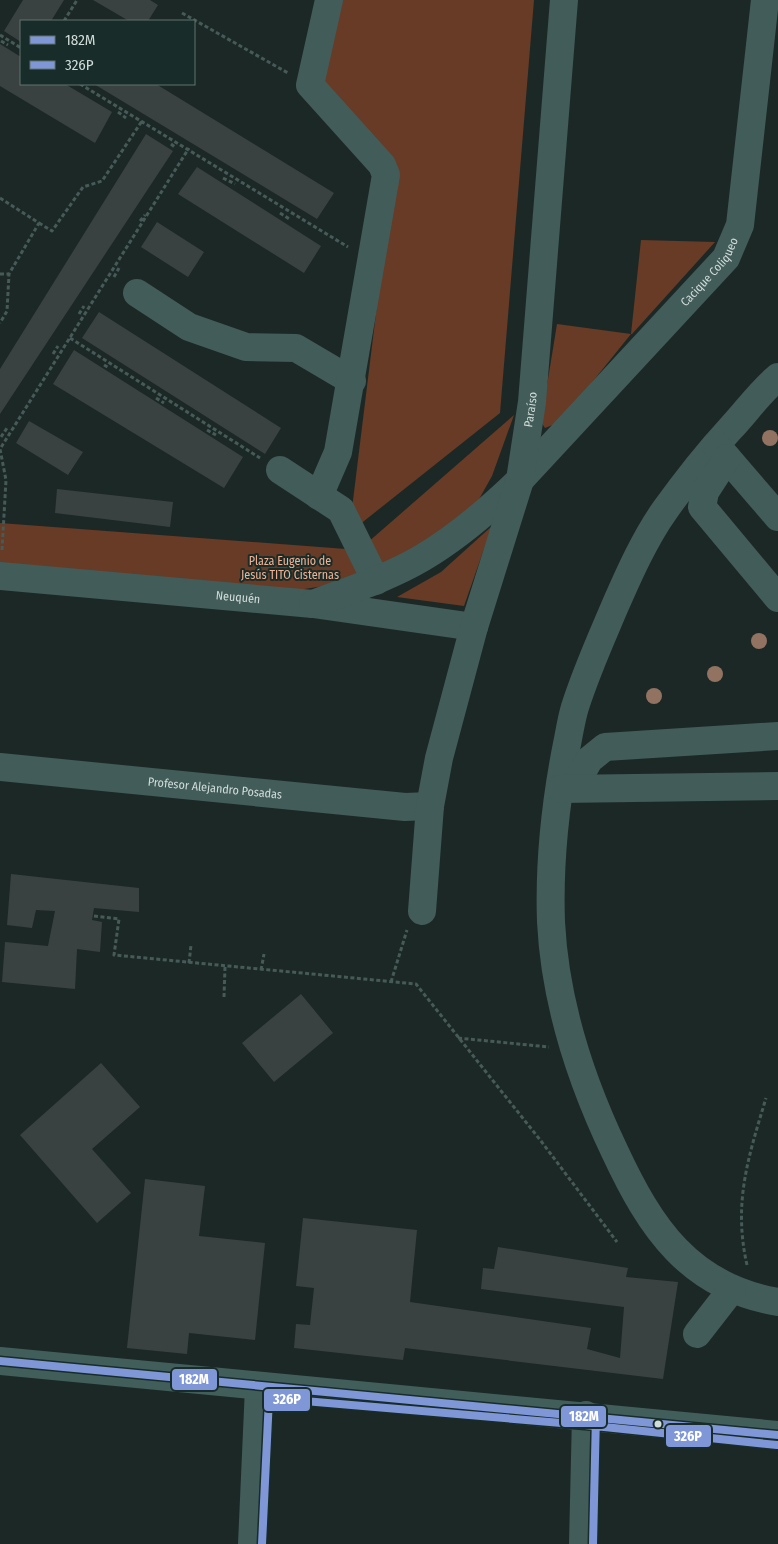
<svg xmlns="http://www.w3.org/2000/svg" width="778" height="1544" font-family="'Fira Sans Condensed',sans-serif">
<rect width="100%" height="100%" fill="#1c2826"/>
<path fill="#673b25" d="M333 0H534L500 413 349 533 394 167 321 87Z
M641 240 715 242 632 334H631L560 422 545 428 541 422 557 324 631 334Z
M514 415 492 476 478 501 431 543 344 583 291 591 0 565V523L359 550Z
M492 526 464 606 397 597 441 572Z"/>
<path fill="#394241" d="M23 0H64L51 21H21V42L4 31Z
M93 0H150L158 5 148 21H129Z
M0 44 21 57V84H65L112 112 95 143 0 86Z
M94 84H156L334 193 317 219Z
M146 134 173 151 0 414V369Z
M197 167 321 246 304 273 178 194Z
M157 222 204 252 188 277 141 247Z
M99 312 281 428 265 454 82 338Z
M74 350 243 457 224 488 53 384Z
M29 421 83 452 68 475 16 443Z
M57 489 173 502 170 527 55 513Z
M11 874 139 888V912L94 908 92 920 102 922 100 952 77 949 75 989 2 982 5 942 48 946 55 911 36 910 32 928 7 925Z
M301 994 333 1033 274 1082 242 1043Z
M101 1063 140 1107 92 1149 131 1193 97 1223 20 1135Z
M145 1179 205 1186 199 1236 265 1243 255 1340 189 1333 187 1354 127 1348Z
M303 1218 417 1230 410 1302 591 1328 587 1349 620 1358 624 1307 481 1289 483 1268 494 1269 498 1247 628 1268 626 1277 678 1282 663 1379 405 1348 403 1360 294 1348 296 1324 310 1325 314 1288 296 1286Z"/>
<g fill="none" stroke-linecap="round" stroke-linejoin="round">
<path stroke="#465a57" stroke-width="3" stroke-dasharray="4 2.5" stroke-linecap="butt" d="M182 13 288 73
M64 21 77 0
M0 35 21 48
M1 41 8 45
M80 84 348 247
M118 112 126 118
M171 144 176 148
M223 178 235 184
M0 198 39 223 9 274 7 311 0 323
M280 213 291 220
M140 221 145 215
M39 223 52 231 83 187 102 181 142 121
M0 274H9
M114 277 119 268
M79 314 84 306
M70 338 260 458
M53 354 58 346
M104 365 109 368
M156 398 164 403
M207 430 216 435
M1 437 7 428
M2 550 6 480 0 449 189 148
M94 916 119 919 114 955 416 984 541 1141 617 1242
M189 963 191 945
M261 970 264 954
M391 982 407 930
M224 997 225 967
M458 1038 549 1047
M747 1265C733 1203 748 1158 766 1098"/>
<g stroke="#425c59" stroke-width="28">
<path d="M137 293 189 327 246 347 296 348 352 381"/>
<path d="M778 377C760 392 746 412 730 429 707 454 685 482 665 510 645 538 629 574 615 606 601 639 586 672 575 707 571 720 569 735 566 749 555 806 549 865 551 922 555 1001 581 1081 615 1152 650 1227 689 1287 778 1302"/>
<path d="M716 445 778 517"/>
<path d="M727 458 705 492 702 507 778 598"/>
<path d="M280 470 341 510 376 581"/>
<path d="M319 496 338 452 386 175 382 165 310 85 329 0"/>
<path id="s1" d="M0 576 313 604 474 627"/>
<path id="s2" d="M313 604C350 590 388 578 422 558 458 537 490 509 520 480L726 258 740 225 765 0"/>
<path id="s3" d="M0 767 405 807 430 806"/>
<path d="M573 788 589 760 605 747 778 736"/>
<path d="M560 789 778 786"/>
<path id="s4" d="M422 911 430 806 439 758 474 627 520 480 532 402 564 0"/>
<path d="M697 1334 732 1289"/>
<path d="M252 1544 259 1387"/>
<path d="M583 1544 586 1415"/>
</g>
<path stroke="#425e5b" stroke-width="28" d="M0 1361 778 1435"/>
<defs>
<path id="bus-1" d="M0 1361 778 1435"/>
<path id="bus-2" d="M262 1544 269 1398 585 1425 777 1445
M593 1544 596 1415"/>
</defs>
<use href="#bus-1" stroke="#182c29" stroke-width="11"/>
<use href="#bus-2" stroke="#182c29" stroke-width="11"/>
<use href="#bus-1" stroke="#7f97d6" stroke-width="8"/>
<use href="#bus-2" stroke="#7f97d6" stroke-width="8"/>
</g>
<g fill="#927361">
<circle cx="770" cy="438" r="8"/>
<circle cx="759" cy="641" r="8"/>
<circle cx="715" cy="674" r="8"/>
<circle cx="654" cy="696" r="8"/>
</g>
<circle fill="#d0dcd9" stroke="#182c29" stroke-width="2" cx="658" cy="1424" r="4.5"/>
<g text-anchor="middle" dominant-baseline="central" stroke-width="4" stroke-linejoin="round" paint-order="stroke">
<g font-size="12" fill="#d0dcd9" stroke="#182c29">
<text stroke="none"><textPath href="#s2" startOffset="526">Cacique Coliqueo</textPath></text>
<text stroke="none"><textPath href="#s4" startOffset="515">Paraíso</textPath></text>
<text stroke="none"><textPath href="#s1" startOffset="239">Neuquén</textPath></text>
<text stroke="none"><textPath href="#s3" startOffset="216">Profesor Alejandro Posadas</textPath></text>
</g>
<g font-size="12" fill="#f3b092" stroke="#182c29">
<text x="290" y="561">Plaza Eugenio de<tspan x="290" dy="14">Jesús TITO Cisternas</tspan></text>
</g>
</g>
<g stroke="#182c29" stroke-width="2">
<rect x="171" y="1368" width="47" height="23" rx="5" fill="#7f97d6"/>
<rect x="263" y="1388" width="48" height="24" rx="5" fill="#7f97d6"/>
<rect x="560" y="1405" width="47" height="23" rx="5" fill="#7f97d6"/>
<rect x="665" y="1424" width="47" height="24" rx="5" fill="#7f97d6"/>
</g>
<g font-size="14" text-anchor="middle" font-weight="bold" fill="#fff">
<text x="194" y="1384">182M</text>
<text x="287" y="1404">326P</text>
<text x="584" y="1421">182M</text>
<text x="688" y="1441">326P</text>
</g>
<rect x="20" y="20" width="175" height="65" fill="#182c29" stroke="#62726f"/>
<rect x="30" y="36" width="25" height="8" fill="#7f97d6" stroke="#62726f"/>
<text x="65" y="45" font-size="15" fill="#d0dcd9">182M</text>
<rect x="30" y="61" width="25" height="8" fill="#7f97d6" stroke="#62726f"/>
<text x="65" y="70" font-size="15" fill="#d0dcd9">326P</text>
</svg>
